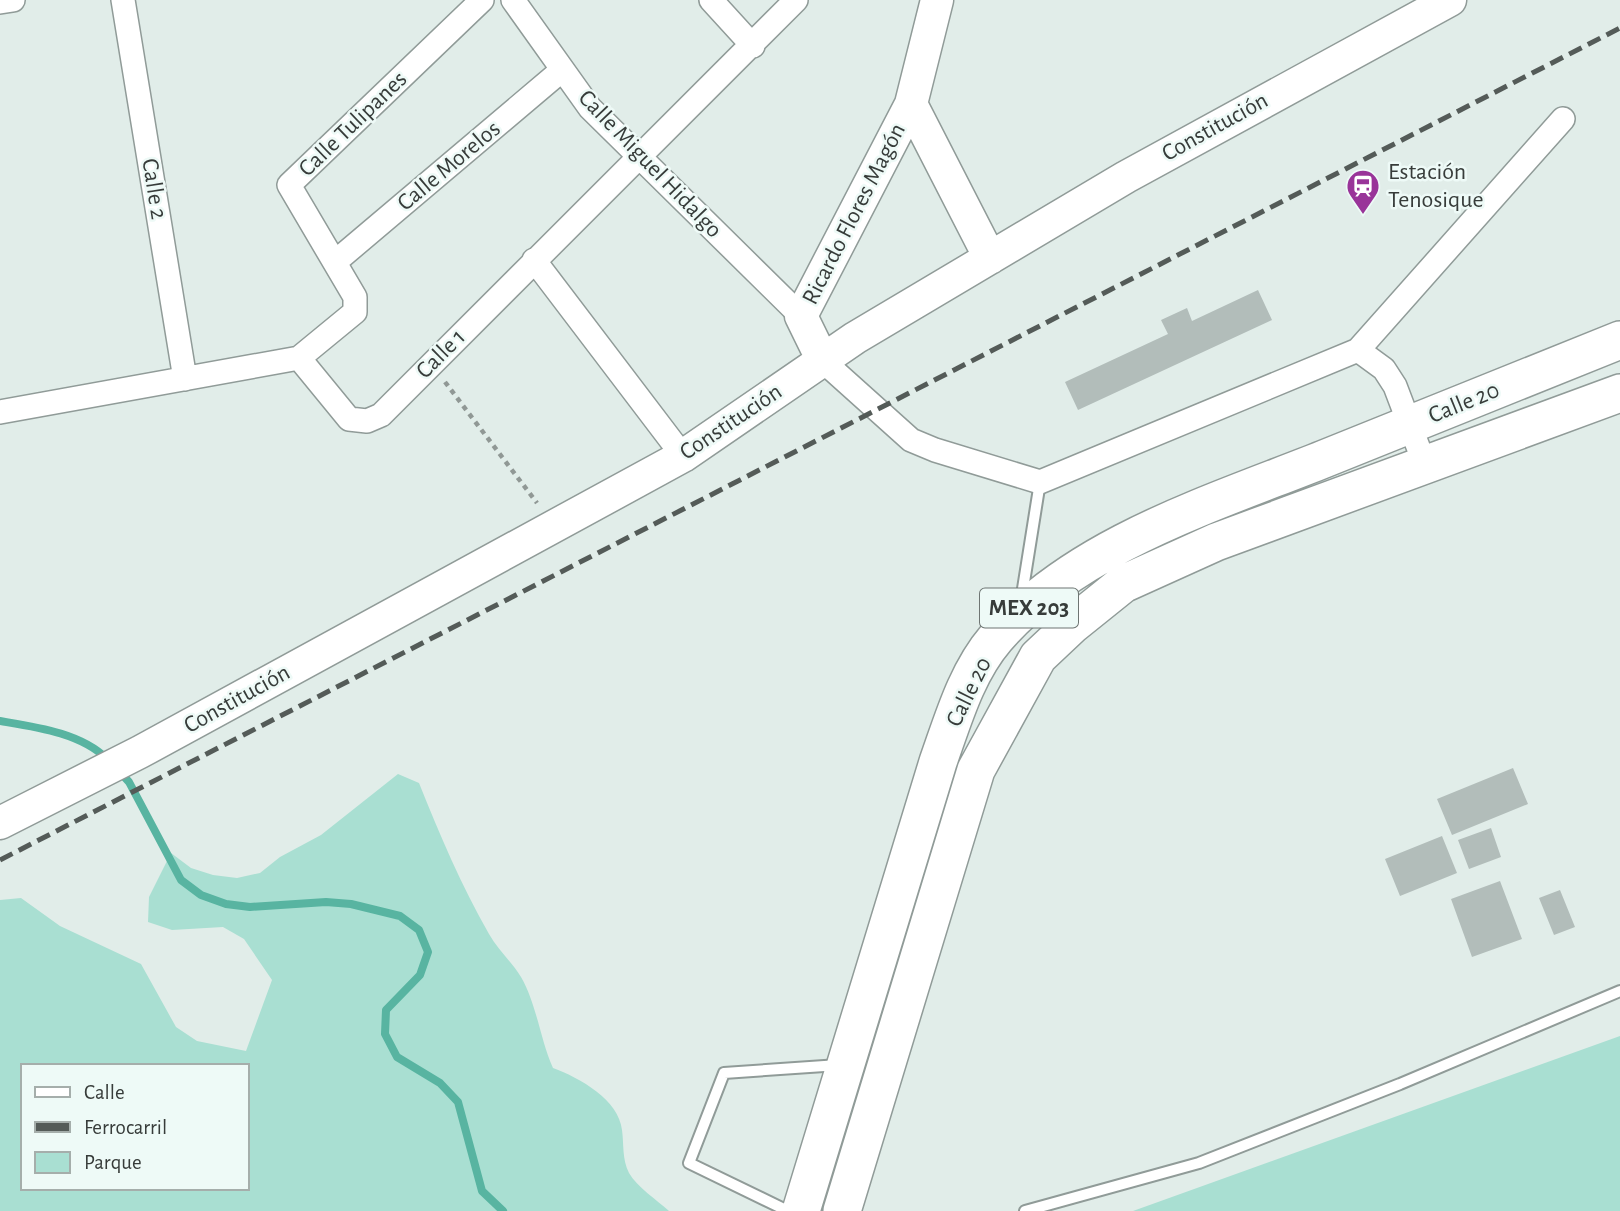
<svg xmlns="http://www.w3.org/2000/svg" width="1620" height="1211" font-family="'Alegreya Sans',sans-serif">
<rect width="100%" height="100%" fill="#e1ede9"/>
<path fill="#a9dfd2" fill-rule="evenodd" d="M398 774 419 783C440 835 461 885 489 934 498 950 512 962 521 977 537 1005 540 1039 553 1068 580 1078 619 1100 622 1130 624 1145 622 1159 629 1173 637 1187 657 1200 669 1211H0V900L21 898 60 926 141 964 176 1027 197 1041 246 1051 272 980 244 939 223 927 172 930 148 922 149 897 171 853 191 868 213 875 237 878 260 873 280 857 321 835ZM23 1066H247V1188H23Z
M1620 1036V1211H1133Z"/>
<g fill="none" stroke-linecap="round" stroke-linejoin="round">
<path stroke="#58b4a1" stroke-width="8" d="M0 721C36 727 81 733 107 759
M119 771 129 782 181 880 201 895 226 904 250 907 326 902 351 904 400 916 419 930 428 952 420 975 386 1010 385 1034 397 1057 440 1083 458 1102 482 1191 503 1211"/>
</g>
<path fill="#b2bdba" d="M1258 290 1272 320 1078 410 1065 382 1168 334 1161 320 1187 308 1192 321Z
M1513 768 1528 804 1452 835 1437 799Z
M1491 828 1501 857 1469 869 1458 840Z
M1442 836 1457 873 1400 896 1385 859Z
M1500 881 1522 939 1472 957 1451 899Z
M1560 890 1575 927 1554 935 1539 898Z"/>
<g fill="none" stroke-linecap="round" stroke-linejoin="round">
<defs>
<path id="lane" d="M1021 601 1040 482
M788 1211 689 1163 724 1073 839 1065
M1025 1211 1199 1163 1400 1084 1620 991"/>
<path id="street" d="M123 0 185 379
M513 0 590 108 801 316
M711 0 753 46
M0 2 13 0
M534 260 683 456
M335 262 562 70
M1358 350 1384 369 1395 386 1425 465
M299 358 355 312V297L289 185 482 0
M823 361 911 440 935 450 1040 482 1358 350 1563 119
M0 412 299 358 349 419 367 421 381 415 796 0"/>
<path id="secondary" d="M911 104 990 258
M823 361 801 316 911 104 937 0
M0 823 140 752 683 456 855 338 1126 177 1450 0"/>
<path id="primary" d="M801 1211 938 762C953 720 966 673 996 638 1076 545 1214 503 1324 459 1423 419 1521 380 1620 340
M842 1211 976 770 1038 657 1072 625 1123 584 1216 542 1620 393"/>
</defs>
<use href="#lane" stroke="#909b98" stroke-width="14"/>
<use href="#street" stroke="#909b98" stroke-width="26"/>
<use href="#secondary" stroke="#909b98" stroke-width="35"/>
<use href="#primary" stroke="#909b98" stroke-width="40"/>
<path stroke="#909895" stroke-width="4.5" stroke-dasharray="5 5" stroke-linecap="butt" d="M445 382 537 503"/>
<use href="#lane" stroke="#fff" stroke-width="10"/>
<use href="#street" stroke="#fff" stroke-width="23"/>
<use href="#secondary" stroke="#fff" stroke-width="32"/>
<use href="#primary" stroke="#fff" stroke-width="37"/>
<path stroke="#545b58" stroke-width="5" stroke-dasharray="14 7" stroke-linecap="butt" d="M0 860 1620 28"/>
</g>
<defs>
<symbol id="station-pin" viewBox="-11 -11 22 30"><path d="M0 17L-7.5 6A9.5 9.5 0 1 1 7.5 6Z" fill="#993499" stroke="#eefaf7"/><path d="M-3-6H3Q5-6 5-4V2Q5 4 3 4L4.5 6H3L1.5 4h-3L-3 6H-4.5L-3 4Q-5 4-5 2V-4Q-5-6-3-6ZM-3.5-4v3h7v-3ZM-3.5 1v1.5H-2V1ZM2 1v1.5H3.5V1Z" fill="#fff"/></symbol>
</defs>
<g fill-rule="evenodd">
<use href="#station-pin" x="1344" y="167" width="38" height="52"/>
</g>
<g text-anchor="middle" dominant-baseline="central" stroke-width="5" stroke-linejoin="round" paint-order="stroke">
<rect fill="#eefaf7" stroke="#6e7573" stroke-width="2" x="980" y="588.5" width="98" height="39" rx="5"/>
<g font-size="23" font-weight="bold" fill="#373c3a">
<text x="1029" y="608">MEX 203</text>
</g>
<g font-size="24" fill="#373c3a" stroke="#eefaf7">
<text transform="translate(353 124) rotate(-44)">Calle Tulipanes</text>
<text transform="translate(1215 127) rotate(-29)">Constitución</text>
<text transform="translate(650 164) rotate(46)">Calle Miguel Hidalgo</text>
<text transform="translate(449 166) rotate(-40)">Calle Morelos</text>
<text transform="translate(154 189) rotate(81)">Calle 2</text>
<text transform="translate(854 214) rotate(-63)">Ricardo Flores Magón</text>
<text transform="translate(441 354) rotate(-45)">Calle 1</text>
<text transform="translate(1464 403) rotate(-22)">Calle 20</text>
<text transform="translate(731 422) rotate(-34)">Constitución</text>
<text transform="translate(969 692) rotate(-64)">Calle 20</text>
<text transform="translate(237 699) rotate(-29)">Constitución</text>
</g>
<g font-size="24" fill="#373c3a" stroke="#eefaf7" text-anchor="start">
<text x="1388" y="172">Estación<tspan x="1388" dy="28">Tenosique</tspan></text>
</g>
</g>
<rect x="21" y="1064" width="228" height="126" fill="#eefaf7" stroke="#a5aeab" stroke-width="2"/>
<rect x="35" y="1087" width="35" height="10" fill="#ffffff" stroke="#a5aeab" stroke-width="2"/>
<text x="84" y="1099" font-size="21" fill="#373c3a">Calle</text>
<rect x="35" y="1122" width="35" height="10" fill="#545b58" stroke="#a5aeab" stroke-width="2"/>
<text x="84" y="1134" font-size="21" fill="#373c3a">Ferrocarril</text>
<rect x="35" y="1152" width="35" height="21" fill="#a9dfd2" stroke="#a5aeab" stroke-width="2"/>
<text x="84" y="1169" font-size="21" fill="#373c3a">Parque</text>
</svg>
